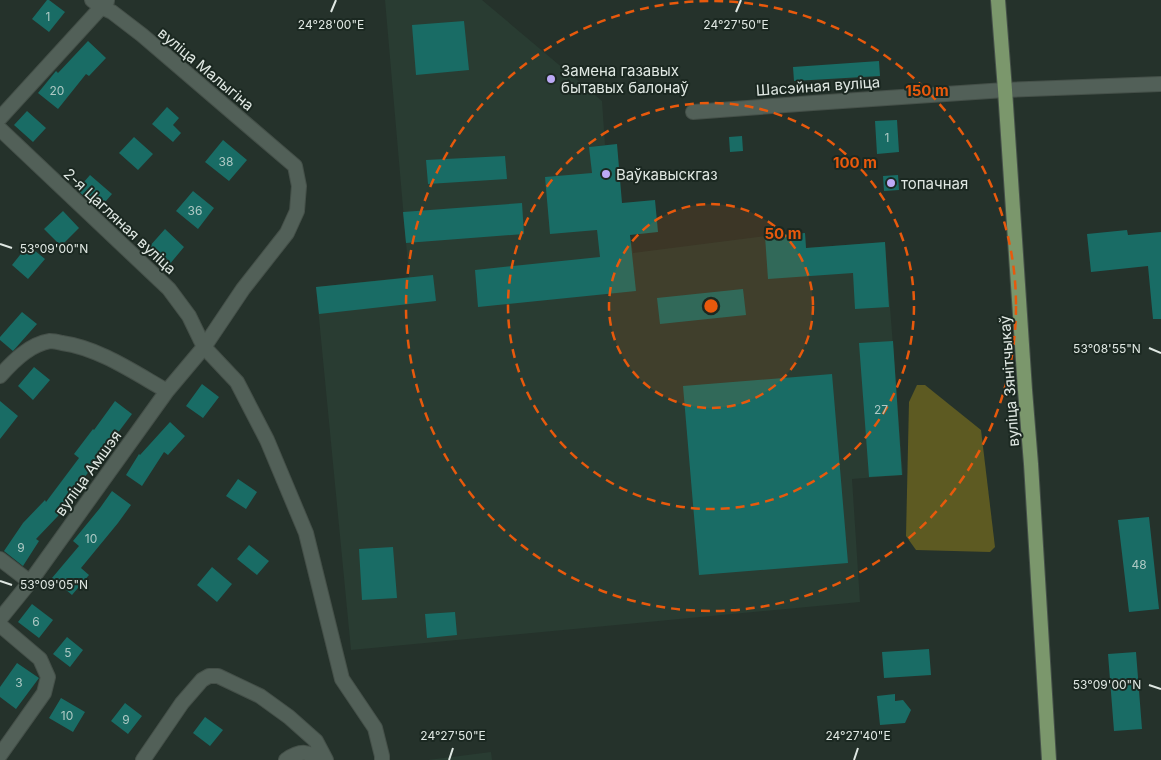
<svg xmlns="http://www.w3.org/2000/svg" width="1161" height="760" font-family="Inter,sans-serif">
<rect width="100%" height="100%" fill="#25322b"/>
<path fill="#293c32" d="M385 0H482L602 101 605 145 590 147 598 238 630 235 633 253 765 236 805 233 806 248 885 242 903 475 852 479 860 602 351 650 316 287 409 277Z
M491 752 492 760H428Z"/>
<path fill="#5d5a22" d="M917 385H925L981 430 995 547 990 552 916 550 906 536 909 402Z"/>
<path fill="#196c65" d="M47 0H49L65 12 49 32 32 19Z
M464 21 469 70 416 75 412 25Z
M88 41 106 58 89 76 86 74 58 109 38 93 56 71 58 73Z
M879 61 880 76 794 81 793 67Z
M167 107 179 118 173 125 181 133 173 142 152 124Z
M27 111 46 128 33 142 14 125Z
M897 120 899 152 877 154 875 121Z
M742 136 743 151 730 152 729 137Z
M134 137 153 154 138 170 119 153Z
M223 140 247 160 229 181 205 162Z
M617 144 622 203 655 200 658 232 630 235 636 291 478 307 475 270 600 257 597 230 550 234 545 177 592 173 589 147Z
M505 156 507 179 428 184 426 160Z
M90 175 112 194 99 209 77 190Z
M898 175 899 190 884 191 883 176Z
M193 191 214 208 198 229 176 211Z
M522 203 524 234 406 243 403 212Z
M63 211 79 228 61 246 44 229Z
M165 229 184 247 169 265 149 247Z
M1127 230 1128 235 1161 232V319H1153L1148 266 1091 272 1087 234Z
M805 233 806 248 885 242 889 307 855 309 853 273 768 279 765 236Z
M28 245 45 259 28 279 12 265Z
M433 275 436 301 319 314 316 287Z
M743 289 746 315 660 324 657 298Z
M22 312 37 324 13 351 0 340V337Z
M893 341 902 475 869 477 859 343Z
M34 367 50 380 33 400 18 386Z
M832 374 848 563 699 575 683 386Z
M202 384 219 397 203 418 186 406Z
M0 401 18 416 0 439Z
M115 401 132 414 84 478H85L58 516 36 539 39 541 23 566 4 551 23 523 45 500 46 502 79 458 74 454 93 429 94 430Z
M170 422 185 436 168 455 164 452 142 486 126 475 139 454 140 455Z
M238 479 257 492 246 509 226 496Z
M112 491 131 505 118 523 81 568 89 575 72 595 52 578 79 546 73 541 100 508Z
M1149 517 1159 609 1129 612 1118 520Z
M249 545 269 561 257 575 237 559Z
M393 547 397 598 362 600 359 549Z
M212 567 232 584 217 602 197 585Z
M32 604 53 620 39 638 18 622Z
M455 612 457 635 427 638 425 614Z
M67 637 83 650 70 667 53 654Z
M929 649 931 675 884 678 882 652Z
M1136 652 1142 729 1114 731 1108 654Z
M17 663 39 678 16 709 0 697V687Z
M895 694V701L903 700 911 710 905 723 880 725 877 696Z
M61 698 85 712 73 732 49 718Z
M125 703 142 716 128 734 111 721Z
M205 717 223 730 210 746 193 733Z"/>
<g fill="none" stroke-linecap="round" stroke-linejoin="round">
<defs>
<path id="minor" d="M693 112 813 103 1005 90
M0 118 107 1
M0 129 169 289 189 316 204 347 237 382 267 440 306 533 342 679 375 728 382 756V760
M0 376C13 361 30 344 50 341 54 341 58 342 62 343 99 348 135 373 167 391
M0 559 30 582
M0 619 30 582 167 391 204 347 243 289 287 233 297 211 299 186 295 166 142 35 112 12 101 7 92 0
M0 625 40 659 48 677 44 693 0 755
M143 760 182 703 202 680 209 676H218L260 696 289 717 316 741 326 760
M286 760C301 749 308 752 324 760"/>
<path id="tertiary" d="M1005 90 1161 84"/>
<path id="primary" d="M998 0 1005 90 1025 390 1031 464 1049 760"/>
</defs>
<use href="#minor" stroke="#455049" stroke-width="16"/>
<use href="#tertiary" stroke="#455049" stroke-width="16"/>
<use href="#primary" stroke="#455049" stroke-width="16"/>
<use href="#minor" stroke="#526058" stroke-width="14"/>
<use href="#tertiary" stroke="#526058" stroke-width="14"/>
<use href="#primary" stroke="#7b976c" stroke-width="14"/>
</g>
<path fill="none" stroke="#e0e8e3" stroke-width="2" d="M331 12 336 0M736 12 741 0M0 244 12 248M1149 348 1161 353M0 581 12 585M1149 685 1161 689M449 760 453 748M854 760 858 748"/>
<circle cx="711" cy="306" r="102" fill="#e8590c" fill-opacity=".12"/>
<g fill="none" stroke="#e8590c" stroke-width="2.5" stroke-dasharray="9 6">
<circle cx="711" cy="306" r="102"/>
<circle cx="711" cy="306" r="203"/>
<circle cx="711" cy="306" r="305"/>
</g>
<g fill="#bcaaf6" stroke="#1b2821" stroke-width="2">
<circle cx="551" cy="79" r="5"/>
<circle cx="606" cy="174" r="5"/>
<circle cx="891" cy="183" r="5"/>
</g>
<g text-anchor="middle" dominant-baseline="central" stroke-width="4" stroke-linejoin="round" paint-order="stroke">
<g font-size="12" fill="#aec9c4">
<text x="48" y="16">1</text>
<text x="57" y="90">20</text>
<text x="887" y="137">1</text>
<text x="226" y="161">38</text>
<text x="195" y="210">36</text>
<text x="881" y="409">27</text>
<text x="91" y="538">10</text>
<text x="21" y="547">9</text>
<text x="1139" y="564">48</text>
<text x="36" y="621">6</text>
<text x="68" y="652">5</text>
<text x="19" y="682">3</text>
<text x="67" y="715">10</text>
<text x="126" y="719">9</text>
</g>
<g font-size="15" fill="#e0e8e3" stroke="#1b2821">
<text transform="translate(206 69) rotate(40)">вуліца Малыгіна</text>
<text transform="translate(818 86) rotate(-4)">Шасэйная вуліца</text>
<text transform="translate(120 221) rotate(43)">2-я Цагляная вуліца</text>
<text transform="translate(1009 381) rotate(-94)">вуліца Зянітчыкаў</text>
<text transform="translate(88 473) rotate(-54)">вуліца Амшэя</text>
</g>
<g font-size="15" fill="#e0e8e3" stroke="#1b2821" text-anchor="start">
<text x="561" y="70">Замена газавых<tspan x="561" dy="17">бытавых балонаў</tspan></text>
<text x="616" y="174">Ваўкавыскгаз</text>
<text x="901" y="183">топачная</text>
</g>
</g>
<g font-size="12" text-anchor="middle" fill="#e0e8e3" stroke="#1b2821" stroke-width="4" stroke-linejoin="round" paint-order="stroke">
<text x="331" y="29">24°28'00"E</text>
<text x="736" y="29">24°27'50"E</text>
<text x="54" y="253">53°09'00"N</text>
<text x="1107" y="353">53°08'55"N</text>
<text x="54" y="589">53°09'05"N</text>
<text x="1107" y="689">53°09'00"N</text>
<text x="453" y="740">24°27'50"E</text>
<text x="858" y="740">24°27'40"E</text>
</g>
<circle cx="711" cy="306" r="8" fill="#e8590c" stroke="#1b2821" stroke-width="2.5"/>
<g font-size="15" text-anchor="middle" font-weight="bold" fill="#e8590c" stroke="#1b2821" stroke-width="4" stroke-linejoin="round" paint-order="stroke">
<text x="927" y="96">150 m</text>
<text x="855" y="168">100 m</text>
<text x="783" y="239">50 m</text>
</g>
</svg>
